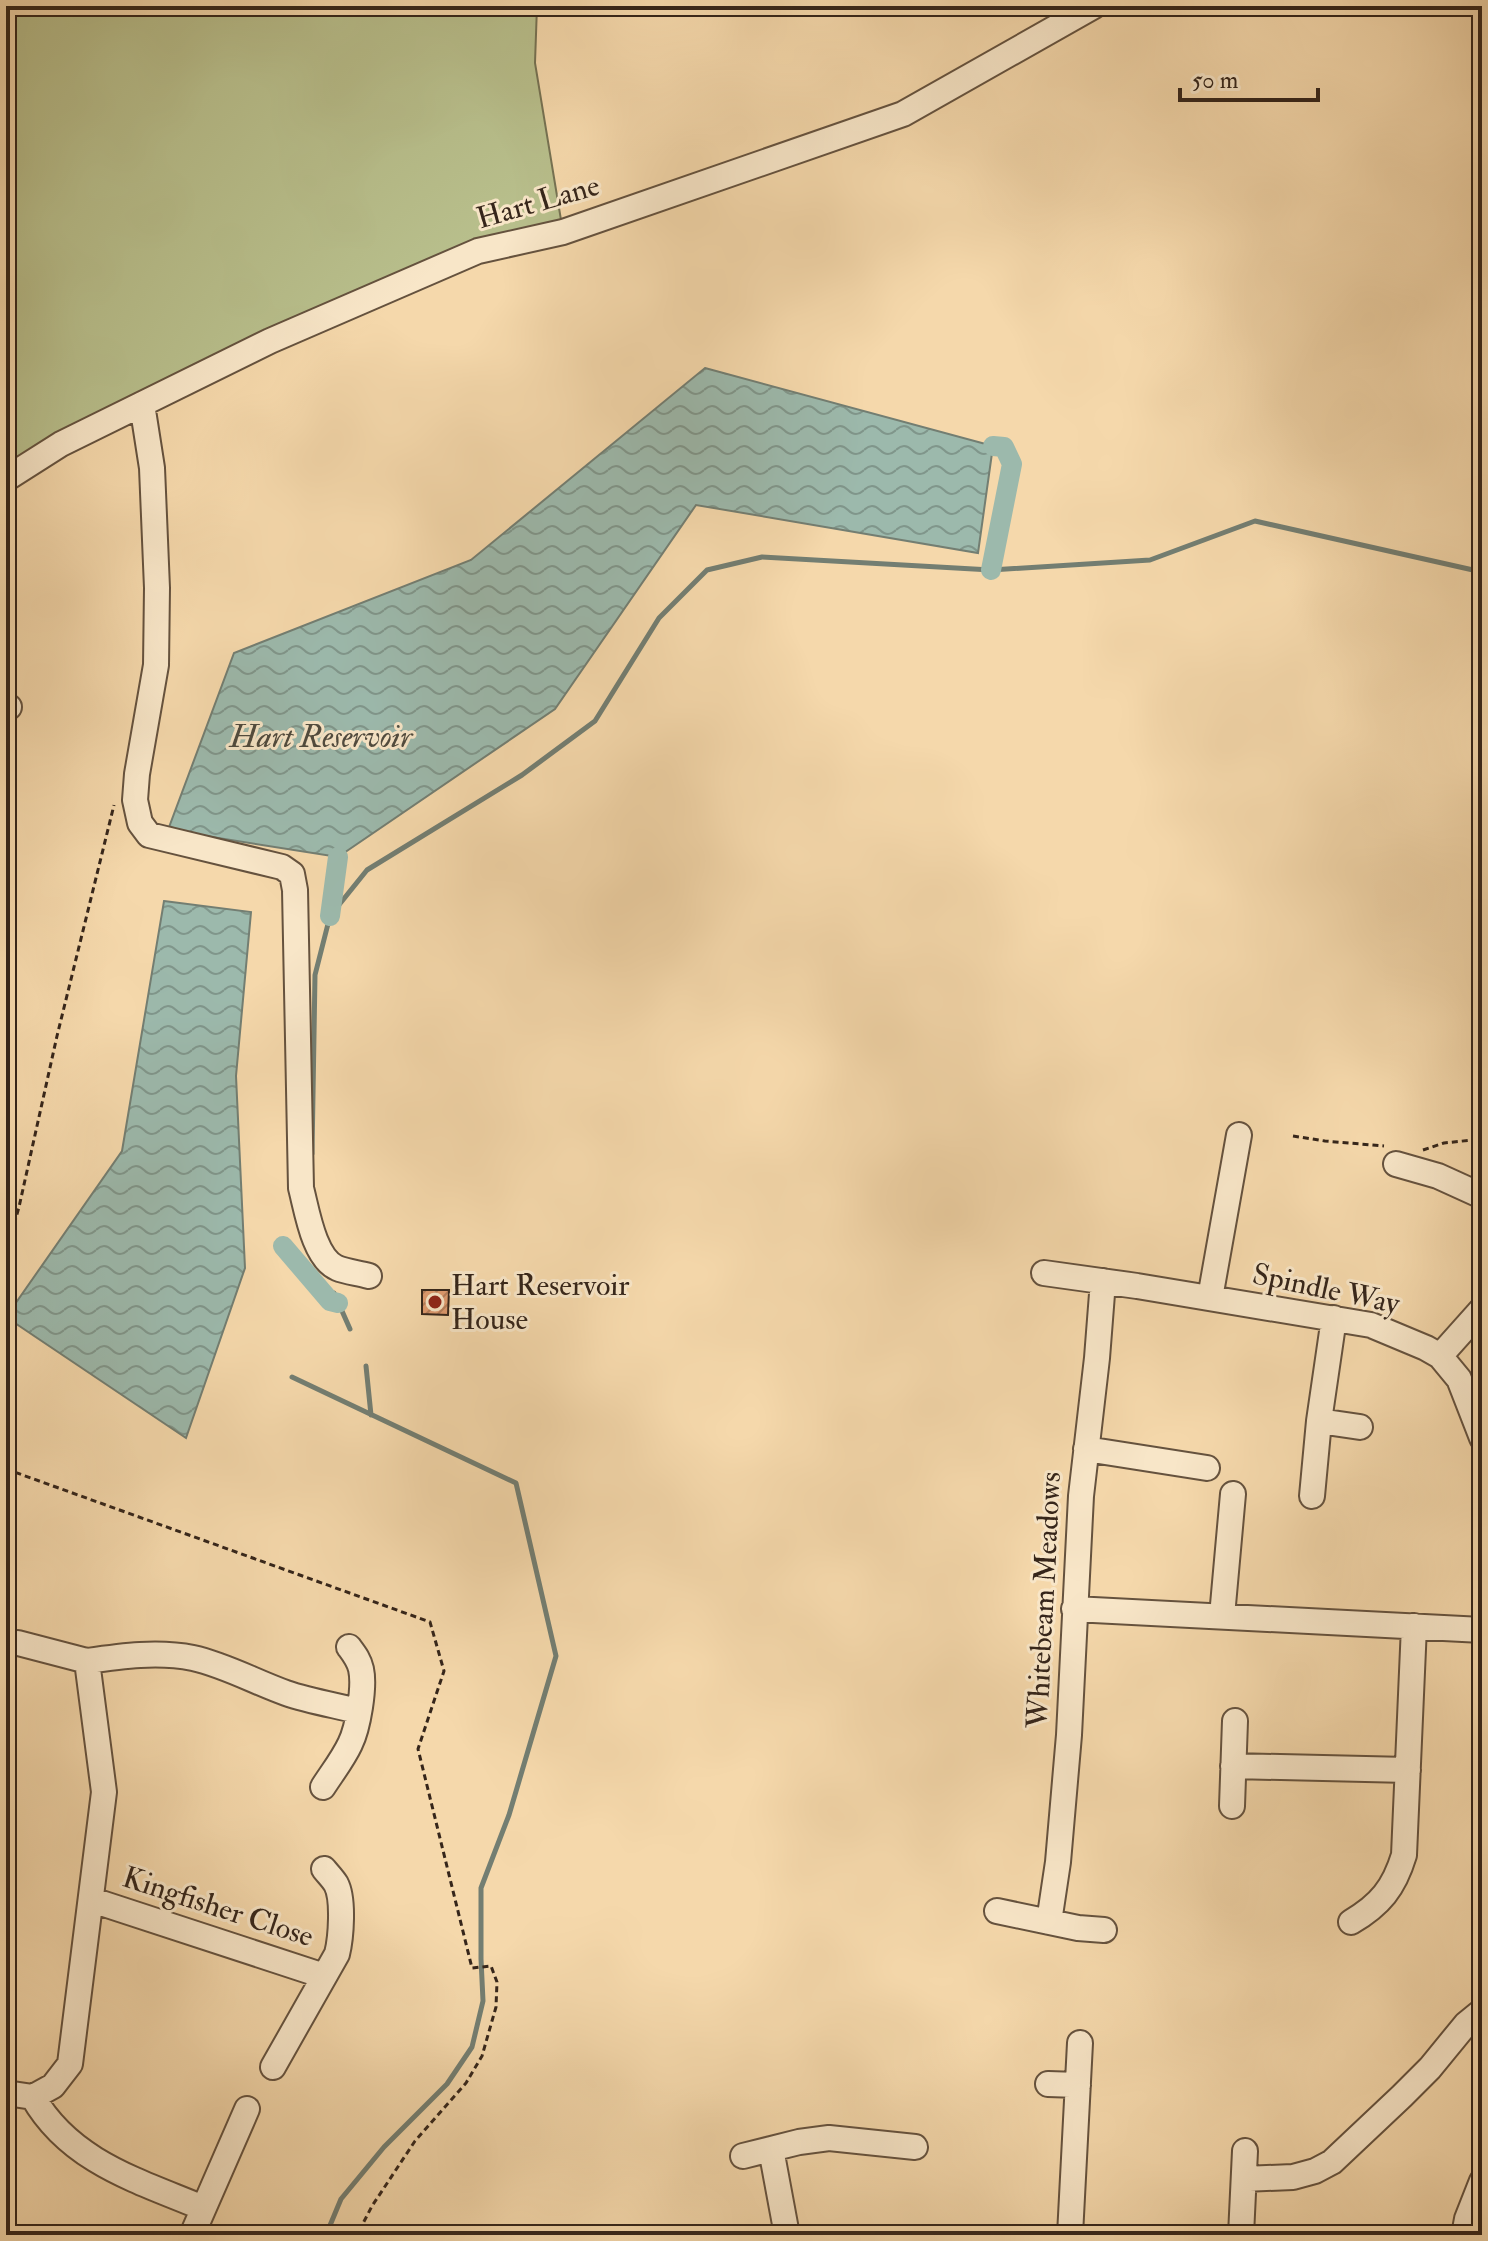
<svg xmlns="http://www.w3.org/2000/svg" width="1488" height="2241" font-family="'IM FELL Double Pica',serif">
<defs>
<pattern id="water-waves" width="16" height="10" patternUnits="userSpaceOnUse" patternTransform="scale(2)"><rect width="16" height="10" fill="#9cb9ac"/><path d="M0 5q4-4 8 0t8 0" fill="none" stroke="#80968b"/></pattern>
<pattern id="building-hatch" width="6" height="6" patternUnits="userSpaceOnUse" patternTransform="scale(2)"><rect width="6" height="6" fill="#e09b6f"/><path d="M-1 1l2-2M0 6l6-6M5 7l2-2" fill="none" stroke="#b67e5a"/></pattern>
</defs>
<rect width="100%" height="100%" fill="#f5d8ab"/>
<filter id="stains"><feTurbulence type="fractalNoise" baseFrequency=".0025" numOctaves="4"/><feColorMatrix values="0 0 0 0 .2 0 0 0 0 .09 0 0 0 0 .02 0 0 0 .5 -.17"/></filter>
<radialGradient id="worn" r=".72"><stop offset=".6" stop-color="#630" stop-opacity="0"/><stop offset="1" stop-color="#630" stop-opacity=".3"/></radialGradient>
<path fill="#b8bf8c" stroke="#767253" stroke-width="2" d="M6 6H537L535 63 563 232 478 251 6 479Z"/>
<path fill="url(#water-waves)" stroke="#737e72" stroke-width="2" d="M705 368 993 446 978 553 696 505 555 709 338 857 168 830 234 653 471 560Z
M164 901 251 912 236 1076 245 1268 186 1438 6 1317 122 1151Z"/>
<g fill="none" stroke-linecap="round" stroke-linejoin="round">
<path stroke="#737e72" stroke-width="5" d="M312 1154 315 975 330 916 367 870 522 775 595 721 659 618 707 570 762 557 991 570 1150 560 1255 521 1482 572
M334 1293 350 1329
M366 1366 371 1415
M292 1377 516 1483 556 1656 509 1815 481 1888V1959L483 2001 472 2047 447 2084 384 2147 341 2199 326 2235"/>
<path stroke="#9cb9ac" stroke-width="20" d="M991 570 1012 464 1004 447 993 446
M330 916 338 857
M283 1246 330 1301 338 1303"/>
</g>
<path fill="url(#building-hatch)" stroke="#35251a" stroke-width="2" d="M422 1290H449L448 1315 422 1314Z"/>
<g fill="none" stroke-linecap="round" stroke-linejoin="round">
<defs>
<path id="minor" d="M142 404 152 468 157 588 156 665 137 774 135 800 140 823 149 835 282 867 292 874 295 890 301 1188C307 1211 314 1258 337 1268 347 1272 359 1273 369 1276
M6 479 61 444 270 341 478 251 563 232 903 114 1094 6
M6 707H9
M1396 1164 1438 1176 1482 1196
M1044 1273 1137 1286 1371 1325 1426 1348 1440 1356 1459 1379 1482 1438
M1210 1298 1239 1135
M1440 1356 1482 1309
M1319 1421 1360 1427
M1086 1449 1207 1468
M1312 1496 1319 1421 1334 1318
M1074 1609 1482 1630
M1222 1616 1233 1494
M18 1643 87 1661
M1233 1766 1408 1770
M323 1787C332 1773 343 1759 350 1744 358 1728 365 1687 361 1669 359 1660 355 1655 349 1647
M1232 1806 1235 1721
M92 1900 324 1976
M997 1911 1078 1928 1104 1930
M1049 1922 1058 1862 1069 1735 1081 1496 1097 1358 1103 1281
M1351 1922C1380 1905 1394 1888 1404 1855L1414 1626
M273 2067 337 1954C341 1938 344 1899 336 1884 333 1879 328 1874 324 1869
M1048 2084 1078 2085
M6 2093 33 2097 53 2086 70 2064 104 1792 87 1661C122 1656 158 1651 193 1658 225 1665 255 1682 286 1693 309 1701 334 1705 358 1711
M33 2097C70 2162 139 2181 203 2208
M771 2149 787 2235
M743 2156 799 2142 829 2138 915 2147
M1244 2179 1293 2177 1315 2171 1332 2162 1402 2096 1430 2068 1466 2024 1482 2011
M192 2235 247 2109
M1070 2235 1080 2043
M1241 2235 1245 2151
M1464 2235 1467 2219 1482 2181"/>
</defs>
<use href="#minor" stroke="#65523e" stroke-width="28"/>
<path stroke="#35251a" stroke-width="3" stroke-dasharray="6 4" stroke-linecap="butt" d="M1293 1136 1325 1141 1384 1146
M1423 1150 1444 1143 1482 1139
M6 1253 19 1207 57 1036 114 805
M6 1469 430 1622 444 1671 418 1749 472 1968 491 1966 497 1982 496 2007 482 2056 466 2083 415 2141 372 2206 357 2235"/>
<use href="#minor" stroke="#f8e6c8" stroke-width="24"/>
</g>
<circle fill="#8f2418" stroke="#f8e6c8" stroke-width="3" cx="435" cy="1302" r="8"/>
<g text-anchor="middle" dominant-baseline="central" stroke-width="6" stroke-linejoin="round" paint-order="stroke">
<g font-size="30" fill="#35251a" stroke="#f8e6c8">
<text transform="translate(538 202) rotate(-16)">Hart Lane</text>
<text transform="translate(1326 1289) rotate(12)">Spindle Way</text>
<text transform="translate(1044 1600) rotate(-87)">Whitebeam Meadows</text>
<text transform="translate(218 1907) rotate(18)">Kingfisher Close</text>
</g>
<g font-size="30" fill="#35251a" stroke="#f8e6c8" text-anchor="start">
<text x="451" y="1285">Hart Reservoir<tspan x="451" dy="34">House</tspan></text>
</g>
<g font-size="32" font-style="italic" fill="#4f4a3e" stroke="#f8e6c8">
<text x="321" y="737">Hart Reservoir</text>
</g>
</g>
<rect width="1488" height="2241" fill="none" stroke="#f5d8ab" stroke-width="32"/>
<rect x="8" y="8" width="1472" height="2225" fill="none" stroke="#35251a" stroke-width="4"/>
<rect x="16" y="16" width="1456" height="2209" fill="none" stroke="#35251a" stroke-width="2"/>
<path d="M1180 88v12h138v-12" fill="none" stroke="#35251a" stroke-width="4"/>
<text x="1192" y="88" font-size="24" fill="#35251a" stroke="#f8e6c8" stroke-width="6" paint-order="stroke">50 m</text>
<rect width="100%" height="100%" filter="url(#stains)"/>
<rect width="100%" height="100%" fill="url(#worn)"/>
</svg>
